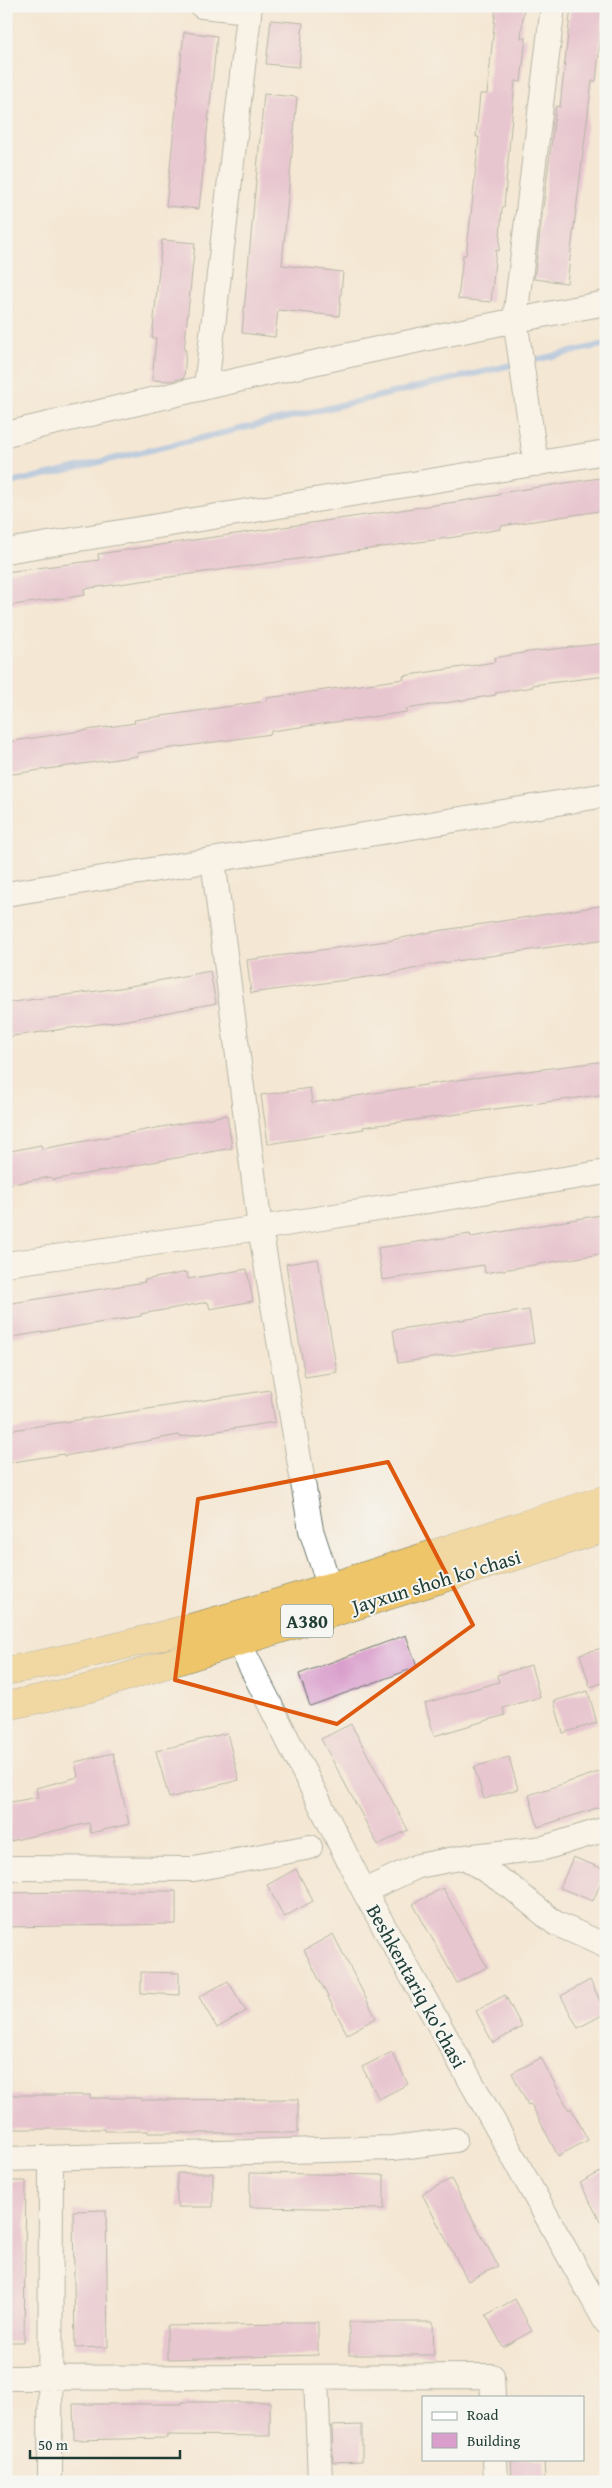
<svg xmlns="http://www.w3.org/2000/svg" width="612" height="2488" font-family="'Gentium Book Plus',serif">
<rect width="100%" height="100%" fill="#f6f6f2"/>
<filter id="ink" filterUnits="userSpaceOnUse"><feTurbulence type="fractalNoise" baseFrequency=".02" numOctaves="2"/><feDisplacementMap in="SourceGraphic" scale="10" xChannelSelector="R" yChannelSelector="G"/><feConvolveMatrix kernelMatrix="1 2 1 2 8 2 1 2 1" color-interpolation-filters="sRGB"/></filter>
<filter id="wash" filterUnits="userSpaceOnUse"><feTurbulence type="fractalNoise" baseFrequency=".0096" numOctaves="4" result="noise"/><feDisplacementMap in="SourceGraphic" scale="20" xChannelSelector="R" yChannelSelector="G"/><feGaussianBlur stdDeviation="1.12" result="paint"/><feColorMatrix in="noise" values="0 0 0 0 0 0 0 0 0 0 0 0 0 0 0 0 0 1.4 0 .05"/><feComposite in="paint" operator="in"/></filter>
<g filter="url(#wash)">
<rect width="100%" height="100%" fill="#f4e7d4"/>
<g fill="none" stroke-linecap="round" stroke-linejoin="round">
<path stroke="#7eace7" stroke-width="6" d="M526 362 606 344
M6 484 516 364"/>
</g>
<g id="blocks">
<path fill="#d99ecc" d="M496 6H524L521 38H526L521 82 515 81 504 207H502L499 251 496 250 491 302 458 299 463 255H466L471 215 479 137H476L480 94H487Z
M571 6H604L596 81H592L567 283 534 279 556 106 560 107Z
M271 20 303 23 299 67 266 64Z
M184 32 217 36 199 209 166 206Z
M264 94 297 97 282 265 343 272 339 316 278 310 275 337 242 333Z
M162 240 195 243 184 350H186L184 378 170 381 152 380 156 338H152Z
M606 477V510L501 526V529L455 537 84 589 85 595 6 606V572L99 560 98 554 462 501 499 495V493Z
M606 643V676L532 685 533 687 495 693 496 695 406 709 407 712 271 731V734L137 753 138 756 6 775V742L135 723 134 720 267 701V698L404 679 403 676 495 662 494 658 529 652Z
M606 905V939L435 964 390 974 251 993 247 960 387 941 431 932Z
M210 971 216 1003 128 1020 6 1037V1003L120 988Z
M606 1061V1094L363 1127 364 1129 268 1144 261 1095 310 1088 312 1103 450 1081Z
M227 1115 232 1148 52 1180 51 1177 6 1185V1152L41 1145 42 1149Z
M606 1214V1253L485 1273 484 1265 382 1280 378 1248 470 1234 471 1237Z
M318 1259 337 1372 305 1377 286 1264Z
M247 1269 253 1301 210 1309 208 1302 141 1314V1316L6 1338V1304L145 1282 144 1280 187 1272 188 1279Z
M529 1310 534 1343 398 1363 393 1330Z
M270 1390 275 1422 180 1437 179 1435 64 1456V1454L6 1463V1431Z
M406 1635 417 1667 310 1706 299 1674Z
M606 1647V1682L590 1687 580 1654Z
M531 1665 540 1697 503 1708 505 1715 434 1736 425 1703 499 1682 497 1675Z
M588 1691 597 1723 563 1733 554 1701Z
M351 1724 408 1830 378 1845 321 1739Z
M227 1733 239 1780 169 1798 156 1751Z
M113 1753 129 1824 91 1833 89 1823 6 1842V1803L38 1797 36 1788 78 1777 75 1762Z
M509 1757 518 1789 484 1799 474 1767Z
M602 1771 606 1782V1805L538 1827 529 1795Z
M573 1857 606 1870 593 1901 560 1888Z
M296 1869 313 1901 284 1917 267 1885Z
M443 1888 487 1967 457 1983 413 1904Z
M140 1891H176V1924L6 1927V1893Z
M333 1934 376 2018 347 2034 304 1950Z
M141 1972 179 1973V1995L141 1993Z
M590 1980 606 2013 578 2028 561 1996Z
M228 1981 246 2011 217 2028 199 1997Z
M505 1995 522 2027 493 2043 476 2011Z
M392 2052 408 2084 379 2099 362 2067Z
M541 2058 569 2110 571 2108 588 2140 558 2156 531 2104 528 2105 512 2073Z
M10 2095H90V2098H141V2100L298 2099V2133H148V2131H105V2129H10Z
M606 2169V2232L580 2183Z
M177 2173H213V2207H177Z
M250 2173 384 2175V2209L250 2207Z
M451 2179 498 2266 468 2281 422 2194Z
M6 2181H26L24 2342H6Z
M106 2210 108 2347 75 2348 73 2211Z
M515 2299 532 2331 503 2347 486 2315Z
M282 2322H318V2355L167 2359V2326L282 2324Z
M349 2322H433L434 2355H349Z
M182 2402H270V2436L167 2435V2438L74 2440 73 2404H182Z
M362 2425V2461L333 2462 332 2426Z
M511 2459H544L545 2482H512Z"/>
</g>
</g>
<g filter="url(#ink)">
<use href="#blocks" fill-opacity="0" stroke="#6a786c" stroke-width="1"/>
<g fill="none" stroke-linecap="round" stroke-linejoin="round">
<defs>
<path id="minor" d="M202 6 249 11
M206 387 250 6
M6 434C205 387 405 340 606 303
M536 464 515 319 553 6
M6 551 606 452
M213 860 260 1228 311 1530 329 1585
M6 894 606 795
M6 1264 260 1228 606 1172
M239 1643 364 1891 606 2322
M465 1857 511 1887 555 1923 606 1946
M6 1868 194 1869 310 1847
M364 1891 418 1866 465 1857 544 1848 606 1829
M6 2159 393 2148 455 2140
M316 2377 320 2482
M6 2378 492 2376 493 2397
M495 2459 496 2482
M50 2482 51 2159"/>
<path id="trunk" d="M6 1671C210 1633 408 1560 606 1499
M6 1706 90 1688 606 1528"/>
</defs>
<use href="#minor" stroke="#6a786c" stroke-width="26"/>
<use href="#trunk" stroke="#6a786c" stroke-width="29"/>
<use href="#minor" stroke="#fff" stroke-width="24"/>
<use href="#trunk" stroke="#eec569" stroke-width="28"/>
</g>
</g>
<path d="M0 0H612V2488H0ZM388 1462 473 1625 337 1724 175 1680 198 1499Z" fill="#f4e7d4" fill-opacity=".55" fill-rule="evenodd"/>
<path fill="none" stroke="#de580e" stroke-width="4" stroke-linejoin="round" d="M388 1462 473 1625 337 1724 175 1680 198 1499Z"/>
<g text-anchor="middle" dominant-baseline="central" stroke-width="4" stroke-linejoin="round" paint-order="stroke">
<rect fill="#f6f6f2" stroke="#60746d" stroke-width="1" x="281" y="1604.5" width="52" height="33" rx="4"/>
<g font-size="19" font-weight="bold" fill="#1f3d34">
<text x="307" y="1621">A380</text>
</g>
<g font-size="20" fill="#1f3d34" stroke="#f6f6f2">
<text transform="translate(436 1581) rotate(-17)">Jayxun shoh ko'chasi</text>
<text transform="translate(417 1986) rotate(61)">Beshkentariq ko'chasi</text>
</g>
</g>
<rect width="612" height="2488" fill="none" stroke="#f6f6f2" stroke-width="25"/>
<rect x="422" y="2396" width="162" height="65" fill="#f6f6f2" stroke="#a0aca6"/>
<rect x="432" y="2412" width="25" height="8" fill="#ffffff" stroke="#a0aca6"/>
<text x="467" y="2420" font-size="15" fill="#1f3d34">Road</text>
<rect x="432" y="2433" width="25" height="15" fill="#d99ecc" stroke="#a0aca6"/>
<text x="467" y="2446" font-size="15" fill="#1f3d34">Building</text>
<path d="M30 2450v8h150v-8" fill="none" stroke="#1f3d34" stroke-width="2.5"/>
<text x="38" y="2450" font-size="15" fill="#1f3d34" stroke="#f6f6f2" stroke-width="4" paint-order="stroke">50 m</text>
</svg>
